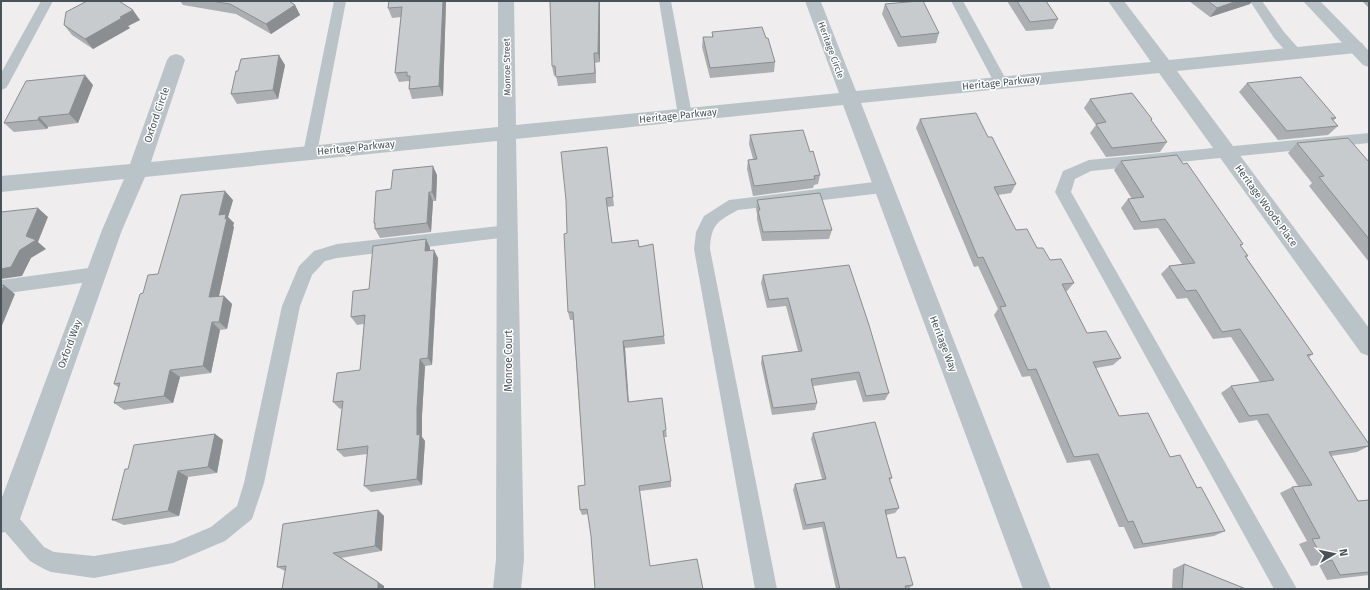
<svg xmlns="http://www.w3.org/2000/svg" width="1370" height="590" font-family="'Fira Sans',sans-serif">
<rect width="100%" height="100%" fill="#efeded"/>
<g fill="none" stroke-linecap="round" stroke-linejoin="round">
<path fill="#bac4c8" fill-rule="evenodd" d="M41 1H53L8 85 6 88 1 90V73Z
M334 1H346L317 153 315 157 310 158 305 157 303 153Z
M659 1H671L692 115 690 119 685 120 680 119 678 115Z
M951 1H963L1008 83 1006 86H996Z
M1250 1H1262L1284 32 1300 50 1302 53 1300 56H1290L1274 38Z
M1369 133V143L1091 171 1075 179 1071 192 1297 589H1274L1055 192 1063 171 1089 160Z
M882 181 887 183 890 187 887 191 882 193 738 210C718 221 711 224 710 249L777 589H755L694 249 696 232 704 216 729 200Z
M508 225 514 227 516 231 514 235 508 237 337 258 325 261 312 275 300 306 264 483 252 519 225 541 173 563 94 578 51 572 44 569 30 561 5 532 1 533V511L7 509 14 512 44 547 54 552 94 556 173 543 211 527 237 506 244 483 282 306 299 266 314 251 337 244Z
M96 267 102 269 104 274 102 279 96 281 1 294V280Z"/>
<path fill="#bac4c8" fill-rule="evenodd" d="M498 1H514L516 125 839 93 805 1 821 2 856 91 1151 62 1108 1H1124L1169 60 1356 41 1362 43 1365 47 1362 51 1356 53 1177 71 1369 328V356L1361 353 1159 73 861 103 1051 589H1023L843 105 516 139 524 559 521 589H493L496 559 497 141 145 177 122 230 20 519 16 528 7 532 1 530V500L102 230 124 179 1 192V176L130 164 167 60 170 56 176 54 182 56 185 60 151 162 498 127Z"/>
<path fill="#bac4c8" fill-rule="evenodd" d="M1303 1H1320L1369 51V67L1363 65Z"/>
</g>
<path fill="#abafb1" d="M180 1H289L295 5 300 15 271 34 236 14 183 5Z
M389 1H446L443 96 412 99 409 89V81L399 82 395 73 401 17 392 18 388 8Z
M600 1V62L595 63 596 83 558 86 556 75 554 76 552 66Z
M1007 1H1046L1058 19 1053 29 1026 31Z
M1189 1H1252L1250 4 1210 17Z
M1362 1H1369V8Z
M885 4 939 33 936 43 898 47 882 14Z
M140 20 128 26 130 28 93 49 72 35 64 25Z
M712 32 766 38 775 62 774 72 710 78 702 47 703 37H712Z
M285 65 278 99 237 104 231 94 238 71Z
M1247 83 1336 118 1333 121 1338 126 1328 135 1278 140 1239 92Z
M93 85 78 123 48 127 47 129 14 132 4 123Z
M1090 99 1152 119 1151 121 1167 142 1160 152 1106 157 1090 133 1096 125 1084 108Z
M920 119 988 137 1016 184 1011 193 998 195 1016 230 1037 248 1074 283 1067 291H1066L1087 333 1121 358 1113 365 1096 368 1119 416 1170 457 1197 488 1225 531 1214 536 1134 549 1124 527H1119L1090 460 1067 463 1030 376 1022 377 994 315 998 309 978 266 974 267 916 128Z
M750 135 810 152 820 175 818 184 814 185 813 188 753 196 747 169 748 160 753 159 749 144Z
M1297 143 1369 162V262L1309 186 1312 183 1288 153Z
M607 147 614 206 607 207 612 243 639 247 664 336 665 344 625 348 629 402 666 430 667 437H664L671 481V487L640 491 595 589 591 536 588 514 582 515 580 510 585 485 573 320H570L568 312Z
M1121 161 1243 244 1241 246 1248 256 1246 257 1313 354 1309 357 1369 446 1357 452 1331 456 1358 501 1369 500V575L1327 580 1319 565 1311 566 1299 544 1307 541 1280 493 1292 487 1298 486 1257 420 1239 423 1221 393 1231 386 1260 382 1231 337 1213 339 1187 298 1177 299 1161 274 1169 266 1182 264 1158 228 1134 230 1121 208 1128 199H1132L1114 170Z
M437 175 436 201H433L431 232 380 238 375 229V226L374 223 391 189Z
M233 200 228 217 234 223 233 226 234 227 219 296H224L232 304 227 329 220 330 211 373 180 377 173 403 124 410 114 403 119 388 114 384 143 293 158 274Z
M757 200 832 230 829 239 762 241 757 219V214L756 209Z
M426 239 430 248V250L438 258 432 365 425 366 422 415V437L425 441 422 485 371 492 364 486 367 454 344 457 337 450 342 408 340 409 333 402 360 370 364 324 357 325 351 317 369 289Z
M763 275 889 393 885 400 863 402 856 380 813 386 817 403 815 410 772 415 761 363 762 356 798 351 786 306 767 308 761 283Z
M813 433 892 478 890 480 899 508 895 513 886 515 897 558 913 585 908 589H836L822 527 803 530 793 490 795 484 822 479 811 439Z
M215 434 223 440 217 473 188 477 179 516 124 525 112 520 128 469Z
M378 510 384 516 382 551 341 558 384 586V589H282L285 571 277 567Z
M1184 564 1246 589H1172L1173 569Z"/>
<path fill="#8b8e90" d="M443 1H446L443 96 439 86Z
M599 1H600V62L598 53Z
M1237 1H1252L1250 4 1210 17 1217 8Z
M295 5 300 15 271 34 266 24Z
M133 10 140 20 128 26 130 28 93 49 85 39 120 17Z
M594 53 595 63 596 83 595 73Z
M279 55 285 65 278 99 273 90Z
M85 75 93 85 78 123 69 114Z
M39 117 48 127 47 129 38 120Z
M433 166 437 175 436 201 432 192Z
M225 191 233 200 228 217 234 223 233 226 234 227 217 305 209 297 219 215Z
M429 192 433 201 431 232 427 223Z
M38 208 48 217 38 242 46 249 31 258 22 276 1 279V269L26 236Z
M426 239 430 248V259L425 251Z
M434 250 438 258 432 365 428 358Z
M4 285 15 294 1 328V292Z
M224 296 232 304 227 329 219 322Z
M212 322 220 330 211 373 203 366Z
M623 341 625 348 629 409 628 402Z
M420 359 425 366 422 415V437L425 441 422 485 417 479V408Z
M170 370 180 377 173 403 164 396Z
M215 434 223 440 217 473 208 467Z
M178 471 188 477 179 516 168 511Z
M378 510 384 516 382 551 375 546Z
M341 558 384 586V589H378Z"/>
<path fill="#c7cbce" stroke="#8b8e90" d="M87 1H119L133 10 120 17 122 18 85 39 64 25 66 12Z
M211 1H289L295 5 266 24 230 4Z
M389 1H443L439 86 409 89 410 76H407V72L395 73 402 7 388 8Z
M550 1H599L598 53H594L595 73 556 77 555 66H552Z
M919 1H923L939 33 901 37 885 4Z
M1017 1H1046L1058 19 1030 22Z
M1208 1H1237L1217 8Z
M762 27 766 38H768L775 62 710 68 703 37H713L712 32Z
M279 55 273 90 231 94 236 71H238L241 59Z
M85 75 69 114 39 117 38 120 4 123 26 81Z
M1301 77 1336 118H1331L1338 126 1287 131 1247 83Z
M1132 93 1152 119 1151 120 1167 142 1112 148 1096 124 1106 122 1090 99Z
M976 113 988 137H992L1016 184 994 187 1016 230 1027 229 1037 248H1043L1050 260 1061 259 1074 283 1062 284 1087 333 1106 331 1121 358 1093 362 1119 416 1148 413 1170 457 1180 455 1197 488 1201 487 1225 531 1143 544 1133 521 1128 522 1098 454 1074 457 1036 369 1028 370 1000 307 1006 306 983 257 978 258 920 119Z
M803 130 810 152 813 151 820 175 814 176 815 179 754 186 748 160 757 159 750 135Z
M1348 138 1369 162V239L1319 177 1324 176 1297 143Z
M607 147 613 197 606 198 612 243 638 240 639 247 653 244 664 336 623 341 628 402 662 398 666 430 663 431 671 481 639 486 650 566 697 559 703 589H595L591 536 587 509 580 510 578 486 585 485 573 312H568L564 234 567 233 566 200 561 152Z
M1177 155 1183 164 1187 163 1243 244 1240 245 1248 256H1245L1313 354 1307 355 1369 444V446L1329 452 1358 501 1369 500V572L1340 575 1332 560 1325 562 1312 539 1320 538 1292 487 1312 485 1268 414 1249 416 1231 386 1274 380 1240 329 1222 332 1196 290 1186 291 1169 266 1195 263 1165 219 1141 222 1128 199 1144 197 1121 161Z
M433 166 432 192H429L427 223 375 229V223H374L376 191 391 189 393 170Z
M225 191 219 215 226 214 225 219 227 218 209 297 224 296 219 322H212L203 366 170 370 164 396 114 403 120 383 114 384 140 294 143 293 148 275 158 274 181 195Z
M820 193 832 230 763 232 758 211 760 210 757 200Z
M38 208 26 236 36 240 20 250 11 267 1 269V212Z
M426 239 425 251 434 250 428 358 420 359 417 408V435L420 434 417 479 364 486 368 446 337 450 343 401 333 402 337 373 360 370 365 315 351 317 353 291 369 289 373 246Z
M849 265 869 325 889 393 866 396 859 372 811 379 817 403 773 408 762 356 802 351 788 298 769 300 763 275Z
M4 285 1 292V286Z
M875 422 892 478H889L899 508 885 510 897 558 905 557 913 585 905 586 906 589H840L824 522 806 525 795 484 826 479 813 433Z
M215 434 208 467 178 471 168 511 112 520 125 469H128L134 445Z
M378 510 375 546 333 553 378 582V589H282L286 566 277 567 283 524Z
M1184 564 1246 589H1182Z"/>
<g text-anchor="middle" dominant-baseline="central" stroke-width="3" stroke-linejoin="round" paint-order="stroke">
<g font-size="9" fill="#475358" stroke="#fff">
<text transform="translate(831 50) rotate(70)">Heritage Circle</text>
<text transform="translate(507 67) rotate(-91)">Monroe Street</text>
</g>
<g font-size="10" fill="#475358" stroke="#fff">
<text transform="translate(1001 83) rotate(-6)">Heritage Parkway</text>
<text transform="translate(157 115) rotate(-71)">Oxford Circle</text>
<text transform="translate(678 116) rotate(-6)">Heritage Parkway</text>
<text transform="translate(356 148) rotate(-6)">Heritage Parkway</text>
<text transform="translate(1266 206) rotate(54)">Heritage Woods Place</text>
<text transform="translate(70 344) rotate(-70)">Oxford Way</text>
<text transform="translate(943 344) rotate(69)">Heritage Way</text>
<text transform="translate(509 361) rotate(-90)">Monroe Court</text>
</g>
</g>
<rect width="1370" height="590" fill="none" stroke="#475358" stroke-width="4"/>
<g transform="translate(1334 554) rotate(81)" stroke="#ffffff" stroke-width="3" paint-order="stroke">
<path d="M0-3L7 15L0 10L-7 15Z" fill="#475358"/>
<text y="-6" font-size="11" font-weight="bold" text-anchor="middle" fill="#475358">N</text>
</g>
</svg>
